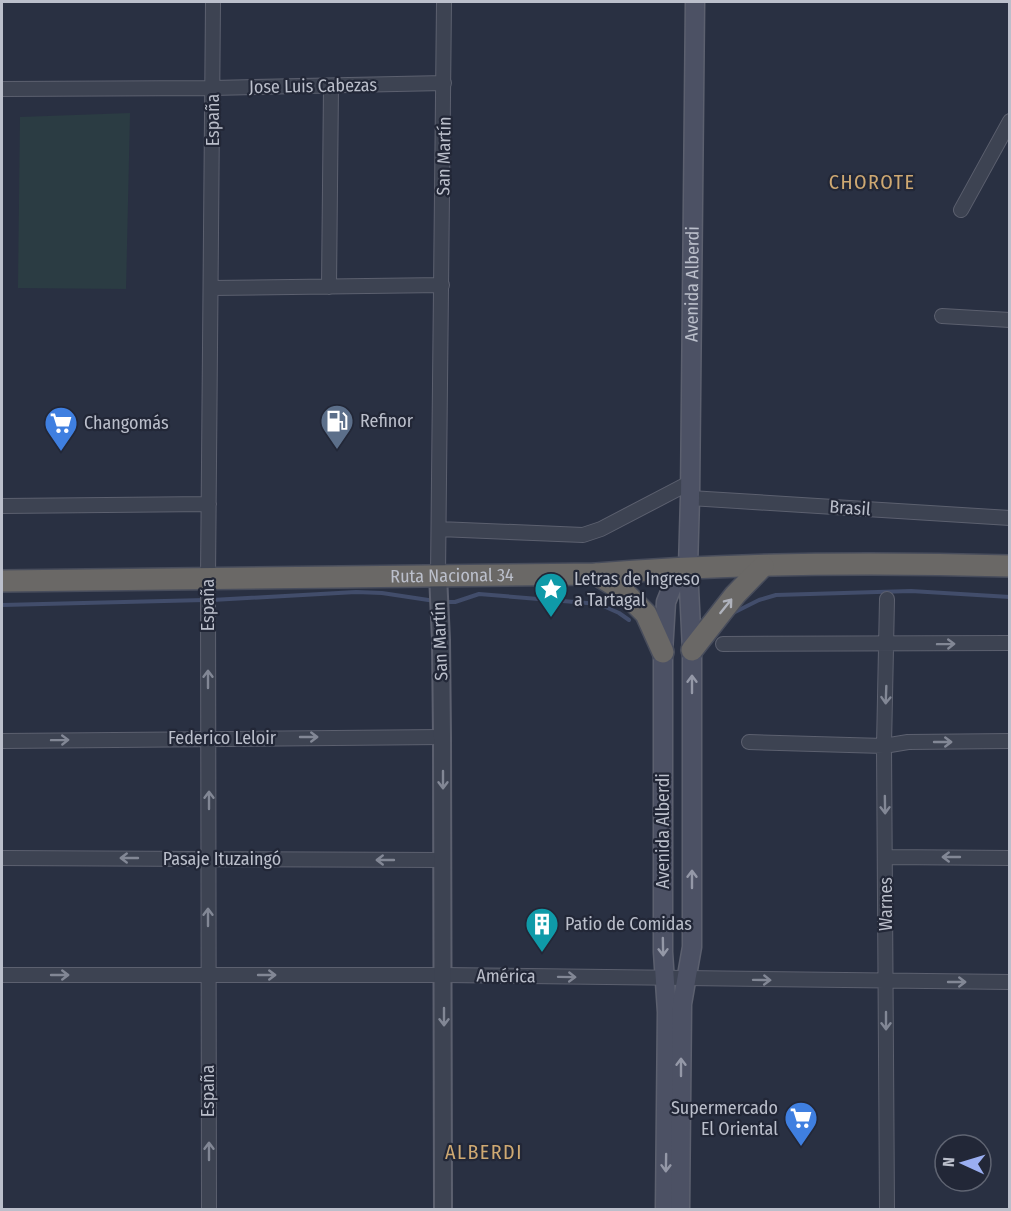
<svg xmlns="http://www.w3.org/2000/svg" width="1011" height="1211" font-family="'Fira Sans Condensed',sans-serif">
<rect width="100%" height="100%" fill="#293042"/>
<path fill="#2b3c43" d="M130 113 126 289 18 288 20 117Z"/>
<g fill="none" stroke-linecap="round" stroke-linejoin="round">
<path stroke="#424d6b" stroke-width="4" d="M212 600 356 592 382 593 435 601
M445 602H455L479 594 599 604 619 613 629 620
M2 605 205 600
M733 613 759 600 776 595 911 591 1010 597"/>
<defs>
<path id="minor" d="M2 89 213 88 444 83
M961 210 1010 121
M329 287 331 86
M211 288 442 285
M942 316 1010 320
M690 498 1010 518
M2 506 209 504
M439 529 583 535 601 529 691 482
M438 575 444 2
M723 644 1010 643
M2 741 442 737
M749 742 884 746 908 742 1010 741
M886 857 1010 858
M2 858 443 860
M2 975H444L1010 982
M209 1210 208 578 213 2
M887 1210 884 746 887 599"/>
<path id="tertiary" d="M438 575 441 640 442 737 443 1210"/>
<g id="secondary">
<path d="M665 1210 667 1012 663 952V652L666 602 672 587 688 567"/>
<path id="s1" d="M680 1210 682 1004 692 947V650L688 567 690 498 695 2"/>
</g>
<g id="trunk">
<path d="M596 574 622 590 646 614 663 652"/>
<path id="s2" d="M2 581 596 574C733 563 872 562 1010 566"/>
<path d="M692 650 735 595 763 566"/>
</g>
</defs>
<use href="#minor" stroke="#5c606f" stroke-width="16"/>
<use href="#tertiary" stroke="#5c606f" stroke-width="20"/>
<use href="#secondary" stroke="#5c606f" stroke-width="21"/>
<use href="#trunk" stroke="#484d5c" stroke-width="24"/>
<use href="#minor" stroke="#3d4352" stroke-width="14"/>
<use href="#tertiary" stroke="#3d4352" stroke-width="16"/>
<use href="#secondary" stroke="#4c5164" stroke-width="18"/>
<use href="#trunk" stroke="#6a6866" stroke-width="21"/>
</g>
<defs><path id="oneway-shaft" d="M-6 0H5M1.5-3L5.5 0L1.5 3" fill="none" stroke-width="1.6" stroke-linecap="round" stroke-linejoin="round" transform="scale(1.5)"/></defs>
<use stroke="#afb2bc" href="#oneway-shaft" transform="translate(726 606) rotate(-51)"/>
<g stroke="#828795">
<use href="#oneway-shaft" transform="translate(946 644) rotate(-1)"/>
<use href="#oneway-shaft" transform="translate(208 679) rotate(-90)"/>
<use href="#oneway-shaft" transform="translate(886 695) rotate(92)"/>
<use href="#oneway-shaft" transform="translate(309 737)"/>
<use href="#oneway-shaft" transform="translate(60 740) rotate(-1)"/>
<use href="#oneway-shaft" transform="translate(943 742)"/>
<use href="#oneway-shaft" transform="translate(443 780) rotate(90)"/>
<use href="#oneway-shaft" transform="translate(209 800) rotate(-90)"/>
<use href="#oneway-shaft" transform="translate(885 805) rotate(89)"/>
<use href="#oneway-shaft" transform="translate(951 857) rotate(-180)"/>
<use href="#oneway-shaft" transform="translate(129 858) rotate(-180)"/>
<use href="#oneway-shaft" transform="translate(385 860) rotate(-180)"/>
<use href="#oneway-shaft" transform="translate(208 917) rotate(-90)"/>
<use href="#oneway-shaft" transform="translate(60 975)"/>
<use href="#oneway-shaft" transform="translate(267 975)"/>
<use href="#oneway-shaft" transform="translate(567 977) rotate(1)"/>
<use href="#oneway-shaft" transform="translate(762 980) rotate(1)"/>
<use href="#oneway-shaft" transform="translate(957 982)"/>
<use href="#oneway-shaft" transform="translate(444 1017) rotate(90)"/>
<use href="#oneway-shaft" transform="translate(886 1021) rotate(90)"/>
<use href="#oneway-shaft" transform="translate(209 1151) rotate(-90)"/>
</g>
<g stroke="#9498a7">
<use href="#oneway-shaft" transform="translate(692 684) rotate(-90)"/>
<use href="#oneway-shaft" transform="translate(692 879) rotate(-90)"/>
<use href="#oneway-shaft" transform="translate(663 947) rotate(89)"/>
<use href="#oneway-shaft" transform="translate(681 1067) rotate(-90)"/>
<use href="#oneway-shaft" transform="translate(666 1163) rotate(91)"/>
</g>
<defs>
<symbol id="fuel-pin" viewBox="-11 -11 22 30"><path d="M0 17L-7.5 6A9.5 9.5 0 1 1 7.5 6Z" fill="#5c6f8a" stroke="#222737"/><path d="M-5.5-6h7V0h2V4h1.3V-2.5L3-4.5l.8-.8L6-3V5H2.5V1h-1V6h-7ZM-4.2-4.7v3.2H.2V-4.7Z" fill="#fff"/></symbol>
<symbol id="supermarket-pin" viewBox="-11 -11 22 30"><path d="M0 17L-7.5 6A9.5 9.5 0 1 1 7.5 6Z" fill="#3f7fe0" stroke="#222737"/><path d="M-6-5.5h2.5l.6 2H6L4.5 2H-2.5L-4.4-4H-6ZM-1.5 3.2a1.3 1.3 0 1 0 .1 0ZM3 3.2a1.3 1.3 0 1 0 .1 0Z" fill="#fff"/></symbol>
<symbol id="sight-pin" viewBox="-11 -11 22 30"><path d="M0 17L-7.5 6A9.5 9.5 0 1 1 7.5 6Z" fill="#0f9aa8" stroke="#222737"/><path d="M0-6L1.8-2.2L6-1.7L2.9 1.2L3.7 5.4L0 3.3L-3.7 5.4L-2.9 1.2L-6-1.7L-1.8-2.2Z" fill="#fff"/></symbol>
<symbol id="building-pin" viewBox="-11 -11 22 30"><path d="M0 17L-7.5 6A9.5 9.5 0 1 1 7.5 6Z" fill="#0f9aa8" stroke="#222737"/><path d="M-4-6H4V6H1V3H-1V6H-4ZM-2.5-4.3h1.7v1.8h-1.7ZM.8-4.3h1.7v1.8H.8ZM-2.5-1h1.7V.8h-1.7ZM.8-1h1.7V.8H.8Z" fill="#fff"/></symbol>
</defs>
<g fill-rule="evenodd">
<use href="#fuel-pin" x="318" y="402" width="38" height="52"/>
<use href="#supermarket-pin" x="42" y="404" width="38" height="52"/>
<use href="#sight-pin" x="532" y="570" width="38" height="52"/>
<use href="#building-pin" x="523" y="905" width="38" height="52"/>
<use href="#supermarket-pin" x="782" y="1099" width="38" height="52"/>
</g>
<g text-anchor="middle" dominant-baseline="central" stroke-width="4.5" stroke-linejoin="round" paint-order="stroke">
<g font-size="18" fill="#bbbfcb" stroke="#222737">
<text transform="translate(313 86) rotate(-1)">Jose Luis Cabezas</text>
<text transform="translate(213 120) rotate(-90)">España</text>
<text transform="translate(444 156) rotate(-89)">San Martín</text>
<text stroke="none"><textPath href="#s1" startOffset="927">Avenida Alberdi</textPath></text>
<text transform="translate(850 508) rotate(4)">Brasil</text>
<text stroke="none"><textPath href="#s2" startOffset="450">Ruta Nacional 34</textPath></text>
<text transform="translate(208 605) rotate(-90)">España</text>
<text transform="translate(440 641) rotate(-92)">San Martín</text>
<text x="222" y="738">Federico Leloir</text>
<text transform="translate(663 831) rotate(-90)">Avenida Alberdi</text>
<text x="222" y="859">Pasaje Ituzaingó</text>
<text transform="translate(886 904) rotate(-90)">Warnes</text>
<text transform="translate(506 976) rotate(1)">América</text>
<text transform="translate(208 1091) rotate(-90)">España</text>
</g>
<g font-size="18" fill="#bbbfcb" stroke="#222737" text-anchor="start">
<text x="360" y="421">Refinor</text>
<text x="84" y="423">Changomás</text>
<text x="574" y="579">Letras de Ingreso<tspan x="574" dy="21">a Tartagal</tspan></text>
<text x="565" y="924">Patio de Comidas</text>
<text x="778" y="1108" text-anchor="end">Supermercado<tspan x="778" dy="21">El Oriental</tspan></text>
</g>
<g font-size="20" letter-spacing="1.5" fill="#cfa972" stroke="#222737">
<text x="872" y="182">CHOROTE</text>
<text x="484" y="1152">ALBERDI</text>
</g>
</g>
<rect width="1011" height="1211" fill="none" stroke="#bbbfcb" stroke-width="6"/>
<g transform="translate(963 1163) rotate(274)"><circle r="28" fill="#222737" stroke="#5f6472" stroke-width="1.5"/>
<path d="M0-4.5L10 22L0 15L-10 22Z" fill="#9aaef1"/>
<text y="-9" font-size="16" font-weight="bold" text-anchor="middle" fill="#bbbfcb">N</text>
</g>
</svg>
